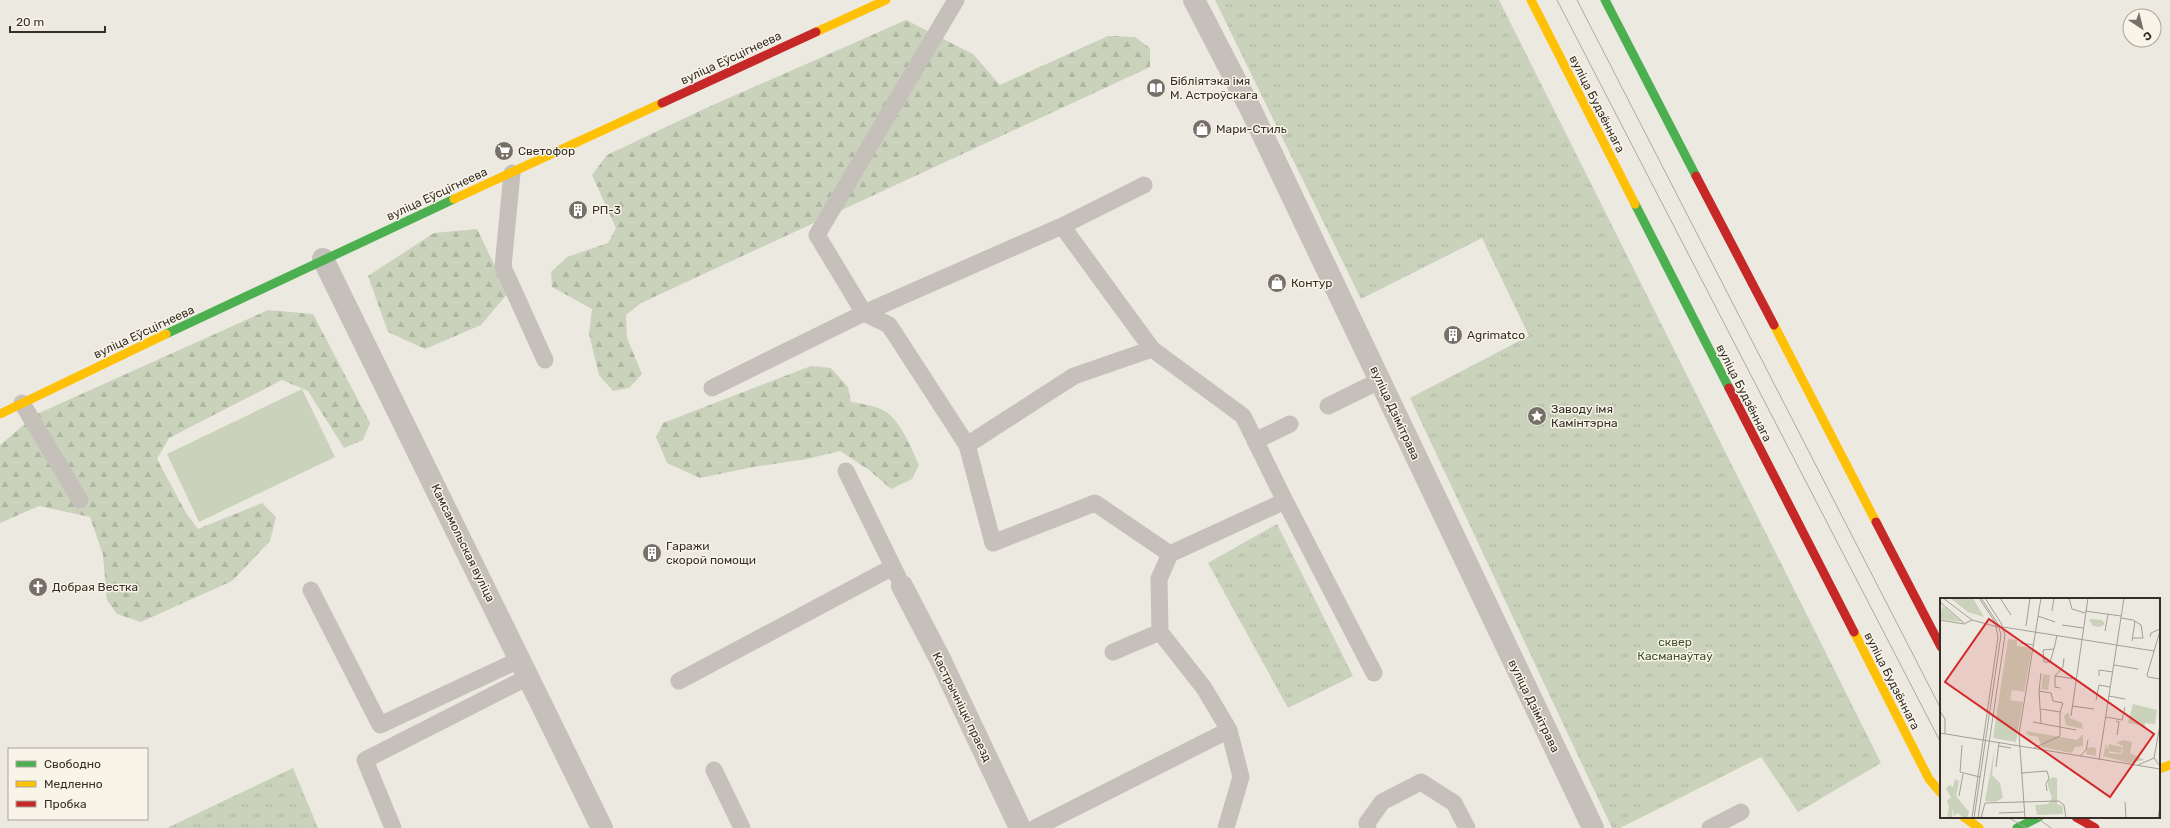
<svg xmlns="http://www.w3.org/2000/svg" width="2170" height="828" font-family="Rubik,sans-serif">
<defs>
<pattern id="forest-firs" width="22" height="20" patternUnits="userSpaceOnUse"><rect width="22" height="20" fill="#cad2bb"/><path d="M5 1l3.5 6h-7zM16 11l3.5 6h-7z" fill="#aeb5a1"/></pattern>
<pattern id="park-tufts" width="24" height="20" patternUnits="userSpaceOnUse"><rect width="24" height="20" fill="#cad2bb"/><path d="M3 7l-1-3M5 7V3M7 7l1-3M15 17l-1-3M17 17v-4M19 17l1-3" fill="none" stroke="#aeb5a1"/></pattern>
</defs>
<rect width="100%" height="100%" fill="#ece9e1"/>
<path fill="#cad2bb" d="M302 389 335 457 199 522 167 454Z"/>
<path fill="url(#forest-firs)" d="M906 20 973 54 1000 85 1108 36 1135 37 1150 48V67L641 303 626 315 627 338 642 374 629 388 613 391 599 375 589 334 592 309 552 287 551 272 567 257 608 243 616 228 592 175 607 155 704 109Z
M477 229 508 293 481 325 425 349 388 332 368 276 434 233Z
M268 310 313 314 370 423 363 440 344 448 308 391 282 380 169 438 157 459 186 513 198 529 262 503 276 517 270 541 232 581 141 622 117 614 107 600 103 555 90 517 39 506 0 523V445L37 414Z
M811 366 831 368 848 387 851 402C862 404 880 406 889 414 903 426 911 448 919 465L912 479 891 489 869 470 840 451 807 459 753 467 700 478 667 463 656 437 663 423Z"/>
<path fill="url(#park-tufts)" d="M1215 0H1499L1881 763 1798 812 1761 757 1620 828H1612L1410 398 1529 336 1482 238 1361 299Z
M1277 524 1353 676 1288 708 1208 563Z
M293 768 318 828H167Z"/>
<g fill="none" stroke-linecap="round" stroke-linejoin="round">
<path stroke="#c5c1ba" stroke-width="17" d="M956 0 817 235 864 313 889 325 967 445 993 543 1095 503 1170 554
M512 173 503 267 545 360
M1062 226 1152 349 1243 416 1285 501 1170 554 1159 579 1160 632
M712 388 864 313 1062 226 1144 185
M22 403 80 500
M1328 406 1379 381
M1255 441 1290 424
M967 445 1074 376 1152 349
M846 471 898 577
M1285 501 1374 673
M311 590 380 725 519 660
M1113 652 1160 632 1204 688 1229 730 1241 777 1226 828
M679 681 893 567
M714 770 742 828
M393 828 365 760 528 677
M1035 828 1229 730
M1368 828 1367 823 1382 802 1421 782 1454 803 1467 828
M1710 828 1741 812"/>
<path stroke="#c5c1ba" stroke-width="22" d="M1194 0 1251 110 1593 828
M323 259 602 828
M902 586 939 657 1020 828"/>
<path stroke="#4caf50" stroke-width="9" d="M1605 0 1696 176
M1635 204 1729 388
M166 334 454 199
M2017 828 2039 817"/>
<path stroke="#ffc107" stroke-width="9" d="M1531 0 1635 204
M816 32 886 0
M454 199 662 103
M1774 325 1876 522
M0 414 166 334
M1854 632 1929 779 1941 793
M2159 769 2170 765
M1964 817 1979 828"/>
<path stroke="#c62828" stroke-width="9" d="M662 103 816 32
M1696 176 1774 325
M1729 388 1854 632
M1876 522 1941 647
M2076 817 2095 828"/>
<path stroke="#ada9a4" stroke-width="1" d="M1557 0 1941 743
M1577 0 1941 709
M2007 817 2027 828
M2036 817 2051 828"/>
</g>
<defs>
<symbol id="library-disc" viewBox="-11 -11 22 22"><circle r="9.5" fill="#767069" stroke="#f9f4e8"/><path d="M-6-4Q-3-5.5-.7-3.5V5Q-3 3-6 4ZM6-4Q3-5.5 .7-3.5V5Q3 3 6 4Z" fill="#fff"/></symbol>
<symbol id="shop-disc" viewBox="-11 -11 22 22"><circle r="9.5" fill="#767069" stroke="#f9f4e8"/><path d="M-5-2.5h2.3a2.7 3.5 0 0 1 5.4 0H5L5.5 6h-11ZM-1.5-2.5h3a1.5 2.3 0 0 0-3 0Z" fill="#fff"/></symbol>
<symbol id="supermarket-disc" viewBox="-11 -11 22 22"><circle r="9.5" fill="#767069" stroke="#f9f4e8"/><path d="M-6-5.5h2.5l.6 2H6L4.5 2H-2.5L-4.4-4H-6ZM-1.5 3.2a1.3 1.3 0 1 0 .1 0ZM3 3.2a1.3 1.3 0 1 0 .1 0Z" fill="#fff"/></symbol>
<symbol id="building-disc" viewBox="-11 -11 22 22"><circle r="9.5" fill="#767069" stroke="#f9f4e8"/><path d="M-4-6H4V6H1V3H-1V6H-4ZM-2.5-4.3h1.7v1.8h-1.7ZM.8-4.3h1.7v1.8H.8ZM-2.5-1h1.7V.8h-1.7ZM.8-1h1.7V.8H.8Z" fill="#fff"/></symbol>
<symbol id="sight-disc" viewBox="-11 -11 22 22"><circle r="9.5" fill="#767069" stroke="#f9f4e8"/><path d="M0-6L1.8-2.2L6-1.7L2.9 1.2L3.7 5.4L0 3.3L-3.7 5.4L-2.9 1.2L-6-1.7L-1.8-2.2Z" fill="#fff"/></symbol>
<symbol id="church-disc" viewBox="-11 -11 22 22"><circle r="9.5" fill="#767069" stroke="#f9f4e8"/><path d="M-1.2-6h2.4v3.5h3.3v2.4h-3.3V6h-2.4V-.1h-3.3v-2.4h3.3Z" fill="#fff"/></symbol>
</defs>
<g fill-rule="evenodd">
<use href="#library-disc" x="1145" y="77" width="22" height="22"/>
<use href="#shop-disc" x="1191" y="118" width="22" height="22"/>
<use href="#supermarket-disc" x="493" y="140" width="22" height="22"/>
<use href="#building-disc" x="567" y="199" width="22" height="22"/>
<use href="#shop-disc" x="1266" y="272" width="22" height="22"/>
<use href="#building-disc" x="1442" y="324" width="22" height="22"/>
<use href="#sight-disc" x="1526" y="405" width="22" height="22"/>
<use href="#building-disc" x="641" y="542" width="22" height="22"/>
<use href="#church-disc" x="27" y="576" width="22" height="22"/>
</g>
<g text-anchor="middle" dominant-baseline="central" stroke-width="3" stroke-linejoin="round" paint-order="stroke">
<g font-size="12" fill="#362f28" stroke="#f9f4e8">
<text transform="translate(731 58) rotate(-25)">вуліца Еўсцігнеева</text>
<text transform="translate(1597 104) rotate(63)">вуліца Будзённага</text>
<text transform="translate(437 194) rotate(-25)">вуліца Еўсцігнеева</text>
<text transform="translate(144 332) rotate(-25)">вуліца Еўсцігнеева</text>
<text transform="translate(1744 393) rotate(63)">вуліца Будзённага</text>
<text transform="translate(1395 413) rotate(65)">вуліца Дзімітрава</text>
<text transform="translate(463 543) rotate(64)">Камсамольская вуліца</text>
<text transform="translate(1892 681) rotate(63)">вуліца Будзённага</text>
<text transform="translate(1534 706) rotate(64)">вуліца Дзімітрава</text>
<text transform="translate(962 707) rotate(64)">Кастрычніцкі праезд</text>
</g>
<g font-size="12" fill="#362f28" stroke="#f9f4e8" text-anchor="start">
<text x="1170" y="81">Бібліятэка імя<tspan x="1170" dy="14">М. Астроўскага</tspan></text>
<text x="1216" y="129">Мари-Стиль</text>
<text x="518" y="151">Светофор</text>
<text x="592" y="210">РП-3</text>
<text x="1291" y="283">Контур</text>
<text x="1467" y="335">Agrimatco</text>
<text x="1551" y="409">Заводу імя<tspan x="1551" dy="14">Камінтэрна</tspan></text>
<text x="666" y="546">Гаражи<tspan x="666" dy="14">скорой помощи</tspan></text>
<text x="52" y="587">Добрая Вестка</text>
</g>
<g font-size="12" fill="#3f532c" stroke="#f9f4e8">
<text x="1675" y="642">сквер<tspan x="1675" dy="14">Касманаўтаў</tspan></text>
</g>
</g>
<g transform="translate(1940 598)">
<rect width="220" height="220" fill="#ece9e1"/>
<path d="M169 146 182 149 181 155 167 153ZM55 148 52 177 60 185 63 200 55 204 45 203Z" fill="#cad2bb"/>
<path d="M2 9H4L22 24 0 21ZM152 21 162 22 165 26 160 29 153 28 149 22ZM128 114 130 120 142 125 143 131 126 127 124 118ZM86 133 137 142 143 136V148L135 149 132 155 102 149 98 139 88 137ZM183 142 192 144 190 155 205 162 189 165 163 158 166 146 169 155 182 156 183 148 176 145ZM151 149 156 150V158L146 156 147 150ZM113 179 117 180V206L123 208V216L97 217 95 207 108 206 112 200 108 188V182ZM15 181 19 183 16 198 29 214 27 220 22 219 18 215 14 218 13 209 12 220H7L9 209 7 203 11 199 6 191 9 187 13 189Z" fill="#cad2bb"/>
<path d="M10 0H33L44 19 28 14ZM68 41 77 42V48L92 50 84 94 72 92 70 102 83 104 76 144 53 140ZM103 76 110 77 108 92 101 91ZM193 106 217 112 215 126 205 125V128L188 125Z" fill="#cad2bb"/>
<path fill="none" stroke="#a39f97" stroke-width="1" d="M3 0 32 22 58 29M60 0 71 17M129 0 132 11 145 15M0 4 24 25M112 13 114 0M145 13 181 18M98 18 115 24M181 20 193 22 201 27 203 40H193M0 22 24 26 32 22M122 27 143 30M86 28 90 0M63 29 214 53M165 33 168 16M220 33 207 77 208 79 220 81M210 39 211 35 220 31M192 43 195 23M81 45 94 47M114 51 110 64H104L103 52 114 51 117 37M174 67 198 71M115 78 136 81M159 78V72L173 74M120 90 115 89V78L123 69 124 60M99 93 101 75M169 98 185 101M156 102 159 87 170 89M132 108 154 111M101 111 120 114M0 113 5 121V136M131 118 148 0M166 119 182 122 185 109M176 123 179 124 177 137M93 124 136 132M101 125 99 93 111 95M220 127 214 160 220 168M0 135 220 171M22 147 20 174 40 179M59 148 71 150M94 150 120 138V114L123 105 113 103 111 95M140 158 146 152 148 142M159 162 184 0M198 167 214 160M56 169 59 144M81 175 107 173 109 180 106 186 107 193M19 198 23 176M185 204 186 220M59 215 84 214M32 220 58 39 55 24 39 0M34 220 61 37 58 26 41 0M38 220 65 37 61 25 45 0M41 220 45 205 119 203 124 207 126 220M85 220 79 136 101 0M218 220 220 208"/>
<path fill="#d62828" fill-opacity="0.15" stroke="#d62828" stroke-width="2" d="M49 21 214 136 170 199 5 84Z"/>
<rect width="220" height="220" fill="none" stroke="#362f28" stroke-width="2"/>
</g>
<rect x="8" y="748" width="140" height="72" fill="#f9f4e8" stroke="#aba59b"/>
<rect x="16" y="761" width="20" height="6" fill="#4caf50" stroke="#aba59b"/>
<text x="44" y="768" font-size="12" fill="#362f28">Свободно</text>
<rect x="16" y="781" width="20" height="6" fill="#ffc107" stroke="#aba59b"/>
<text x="44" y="788" font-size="12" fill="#362f28">Медленно</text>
<rect x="16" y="801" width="20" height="6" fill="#c62828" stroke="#aba59b"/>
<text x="44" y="808" font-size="12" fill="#362f28">Пробка</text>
<g transform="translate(2142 28) rotate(145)"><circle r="19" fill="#f9f4e8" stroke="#aba59b"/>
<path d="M0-3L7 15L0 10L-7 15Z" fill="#767069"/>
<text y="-6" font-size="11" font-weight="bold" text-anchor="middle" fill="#362f28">С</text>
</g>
<path d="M10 26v6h95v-6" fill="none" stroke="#362f28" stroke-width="2"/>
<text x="16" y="26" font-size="12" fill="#362f28" stroke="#f9f4e8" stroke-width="3" paint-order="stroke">20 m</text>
</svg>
